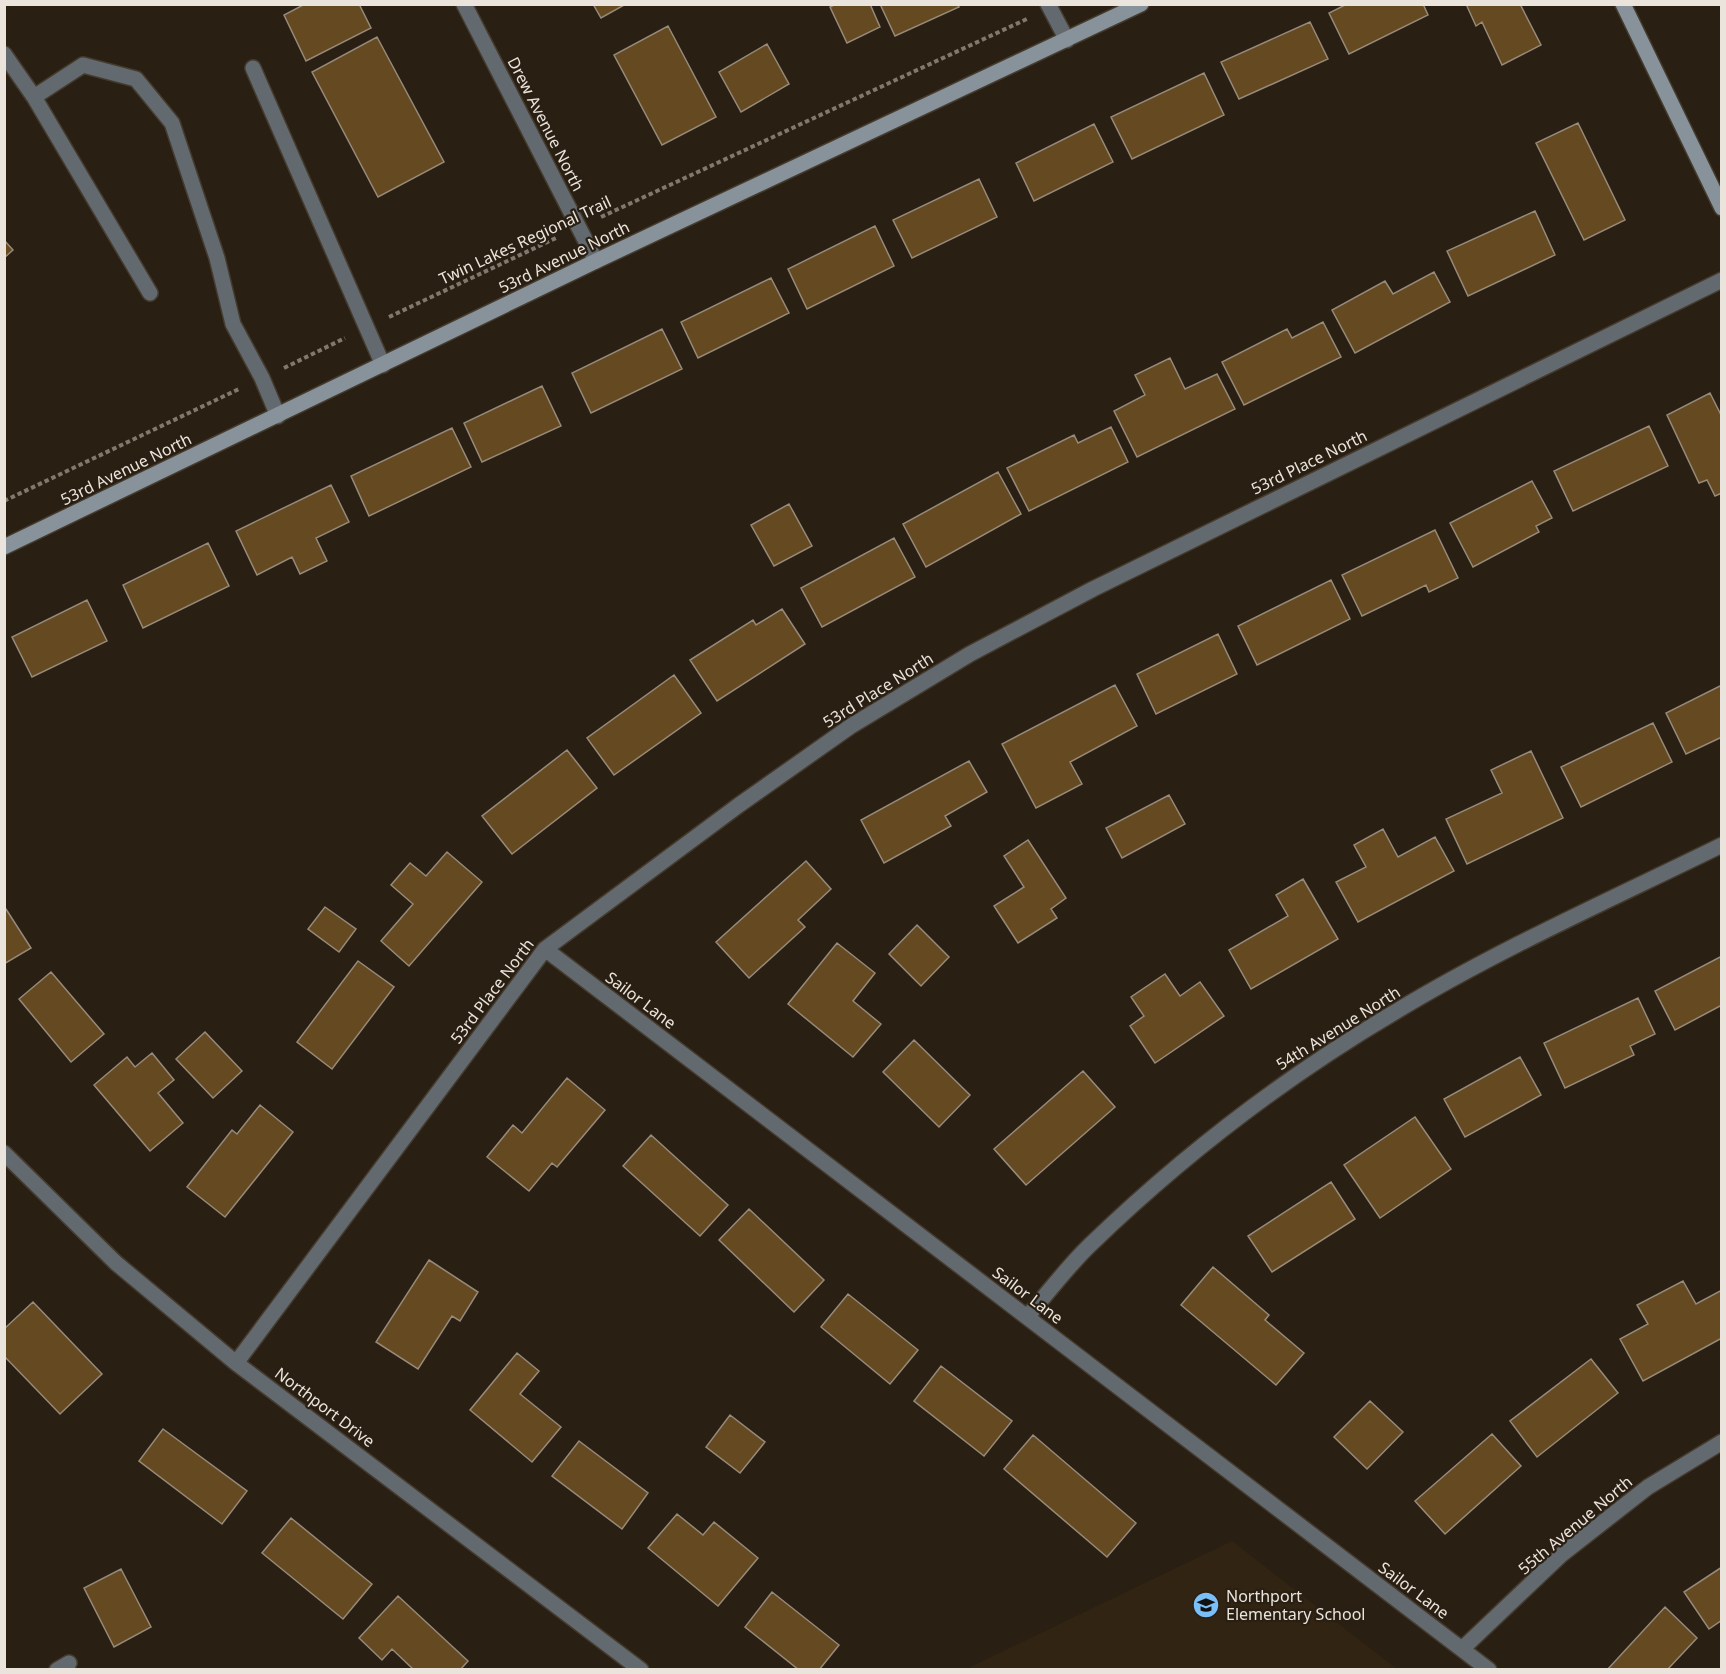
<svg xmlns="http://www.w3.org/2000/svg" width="1726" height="1674" font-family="'Noto Sans',sans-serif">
<rect width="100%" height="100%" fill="#291f12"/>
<path fill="#322412" d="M1232 1541 1397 1669H966Z"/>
<path fill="#654921" stroke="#968a7b" stroke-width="1.5" d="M305 4H359L371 28 306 61 284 15Z
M593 4H626L601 18Z
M836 4H870L880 27 847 43 830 7Z
M880 4H957L959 7 895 36Z
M1347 4H1423L1428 15 1349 54 1329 13Z
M1466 4H1520L1541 45 1502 65 1482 22 1476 26Z
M1310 22 1328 59 1239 99 1221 62Z
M668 26 716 117 662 145 614 55Z
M377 37 444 162 378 197 312 72Z
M767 44 789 84 741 112 719 72Z
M1204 73 1224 115 1132 159 1111 117Z
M1578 123 1625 220 1584 240 1536 143Z
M1094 124 1113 162 1034 201 1016 163Z
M979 179 997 217 912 258 893 220Z
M1535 211 1555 255 1468 296 1447 251Z
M875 226 894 266 807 309 788 269Z
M4 240 13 250 4 258Z
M1434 272 1450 302 1355 353 1332 310 1385 281 1393 294Z
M771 278 789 313 698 358 681 322Z
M1323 322 1341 357 1244 405 1222 362 1287 329 1292 338Z
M662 329 682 369 591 413 572 373Z
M1170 358 1185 389 1217 374 1235 409 1137 457 1114 411 1145 395 1135 375Z
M542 386 561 426 482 462 464 423Z
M1710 393 1722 417V493L1715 496 1707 480 1699 483 1667 415Z
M1649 426 1668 466 1573 511 1554 471Z
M1111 427 1128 462 1029 511 1007 468 1074 435 1078 443Z
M452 428 471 467 369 516 351 476Z
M998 472 1021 514 926 567 903 524Z
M1532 481 1552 518 1536 526 1539 532 1473 567 1450 523Z
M331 485 349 522 316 538 327 561 300 574 292 557 257 575 236 531Z
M789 504 812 546 774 566 751 525Z
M1435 530 1458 578 1429 592 1426 585 1362 616 1342 575Z
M894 538 915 577 822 627 801 588Z
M208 543 229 586 143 628 123 585Z
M1331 580 1350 619 1257 665 1238 626Z
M87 600 107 641 32 677 12 637Z
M782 609 805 644 717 701 690 660 753 620 756 625Z
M1218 634 1237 674 1156 714 1137 674Z
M674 675 701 713 614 775 587 738Z
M1115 685 1137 726 1070 762 1082 784 1036 808 1002 744Z
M1722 685V737L1686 754 1666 713Z
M1653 723 1672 762 1581 807 1561 767Z
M567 750 597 788 512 854 482 816Z
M1531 751 1563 818 1467 864 1446 819 1502 793 1491 770Z
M969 761 987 792 945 816 951 826 884 863 861 820Z
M1169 795 1185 824 1122 858 1106 828Z
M1383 829 1398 857 1435 837 1454 871 1358 922 1336 882 1366 867 1354 845Z
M1028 840 1066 898 1051 909 1057 918 1018 943 994 906 1024 887 1004 856Z
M447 852 482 882 409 966 381 941 413 904 391 885 410 863 426 876Z
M806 861 831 889 798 920 805 927 749 978 716 942Z
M1303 879 1338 939 1251 989 1229 950 1288 916 1276 895Z
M4 906 31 948 4 964Z
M325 907 356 929 339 952 308 929Z
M917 925 949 957 921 986 889 954Z
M837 943 875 973 853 1001 881 1024 853 1057 788 1004Z
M1722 956V1005L1675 1030 1655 991Z
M358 961 394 987 332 1069 297 1042Z
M51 972 104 1034 71 1062 19 999Z
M1165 974 1180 996 1200 982 1224 1016 1155 1063 1130 1026 1144 1016 1131 997Z
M1638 998 1655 1034 1630 1046 1634 1055 1565 1088 1544 1043Z
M205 1032 242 1071 213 1098 176 1059Z
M914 1040 970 1095 939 1127 883 1072Z
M152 1053 174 1080 158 1093 183 1123 150 1151 94 1085 127 1057 135 1067Z
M1520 1057 1541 1095 1465 1137 1444 1099Z
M1083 1071 1115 1107 1026 1185 994 1149Z
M567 1078 605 1110 557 1167 552 1163 529 1191 487 1157 513 1125 522 1133Z
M260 1105 293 1132 225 1217 187 1187 232 1130 237 1134Z
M1415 1117 1451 1169 1380 1218 1344 1165Z
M651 1135 728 1205 700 1236 623 1166Z
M1331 1182 1355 1219 1272 1272 1248 1236Z
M749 1209 824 1280 794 1312 719 1240Z
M429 1260 478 1292 460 1321 452 1316 418 1369 376 1342Z
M1213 1267 1269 1315 1265 1320 1304 1353 1276 1385 1181 1305Z
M1683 1281 1696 1304 1722 1290V1338L1643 1381 1620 1339 1648 1324 1637 1305Z
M848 1294 918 1350 890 1384 821 1327Z
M33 1302 102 1374 60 1414 4 1356V1329Z
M517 1353 539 1371 520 1394 561 1427 532 1462 470 1410Z
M1591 1359 1618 1393 1537 1457 1510 1421Z
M941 1366 1012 1421 984 1456 914 1401Z
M1370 1401 1403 1432 1367 1469 1334 1437Z
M730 1415 765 1442 740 1473 706 1447Z
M163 1429 247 1491 222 1524 139 1461Z
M1492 1434 1521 1466 1445 1534 1415 1501Z
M1033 1435 1136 1523 1107 1557 1004 1469Z
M579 1441 648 1493 622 1529 552 1476Z
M677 1514 703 1535 714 1522 758 1558 718 1606 648 1548Z
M291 1518 372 1584 343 1619 262 1553Z
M1722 1567V1620L1709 1629 1684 1592Z
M121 1569 151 1627 114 1647 84 1588Z
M772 1592 839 1645 819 1670H799L745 1627Z
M398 1596 468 1661 460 1670H414L392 1649 382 1660 359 1638Z
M1665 1607 1697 1638 1667 1670H1607Z"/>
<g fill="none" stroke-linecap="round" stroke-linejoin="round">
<defs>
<path id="lane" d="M4 54 34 97 150 293
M253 68 383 365
M34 97 83 65 136 79 172 123 217 258 233 324 262 378 278 416
M57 1670 69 1663"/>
<path id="street" d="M464 4 596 261
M1048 4 1067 40
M545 949 1489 1670
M4 1153 116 1263 236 1363 641 1670
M1027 1317C1048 1293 1067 1267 1090 1245 1182 1156 1285 1077 1395 1012 1499 949 1612 899 1722 845
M236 1363 545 949 739 805 851 726 970 654 1093 589 1722 280
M1462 1649 1561 1555 1648 1487 1722 1442"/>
<path id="secondary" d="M1623 4 1722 208
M4 547 596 261 1141 4"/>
</defs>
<use href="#lane" stroke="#443b2e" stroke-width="18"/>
<use href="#street" stroke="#443b2e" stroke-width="18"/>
<use href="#secondary" stroke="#443b2e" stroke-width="18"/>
<path stroke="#81796e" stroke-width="4" stroke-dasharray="4.5 3" stroke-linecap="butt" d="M601 217 1029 18
M389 317 556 238
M284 368 345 338
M4 501 239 389"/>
<use href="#lane" stroke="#62696f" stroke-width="15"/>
<use href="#street" stroke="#62696f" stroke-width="15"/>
<use href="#secondary" stroke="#88929b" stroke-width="15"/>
</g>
<defs>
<symbol id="school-disc" viewBox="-11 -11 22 22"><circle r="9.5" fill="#7abff8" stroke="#291f12"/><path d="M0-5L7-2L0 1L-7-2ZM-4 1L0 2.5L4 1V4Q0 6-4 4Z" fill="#111"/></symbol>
</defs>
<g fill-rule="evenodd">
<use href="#school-disc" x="1191" y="1590" width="30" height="30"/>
</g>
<g text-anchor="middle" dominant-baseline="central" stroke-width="4.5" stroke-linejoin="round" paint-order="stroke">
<g font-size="16" fill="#ebe4dc" stroke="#291f12">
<text transform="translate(546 124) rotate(63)">Drew Avenue North</text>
<text transform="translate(525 240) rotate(-25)">Twin Lakes Regional Trail</text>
<text transform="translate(564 257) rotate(-26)">53rd Avenue North</text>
<text transform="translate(1309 462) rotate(-26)">53rd Place North</text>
<text transform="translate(126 469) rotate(-26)">53rd Avenue North</text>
<text transform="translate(878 690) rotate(-32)">53rd Place North</text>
<text transform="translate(492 991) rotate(-53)">53rd Place North</text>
<text transform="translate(641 1000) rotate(37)">Sailor Lane</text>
<text transform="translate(1338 1028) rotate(-32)">54th Avenue North</text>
<text transform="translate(1028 1295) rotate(37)">Sailor Lane</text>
<text transform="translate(325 1407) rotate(37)">Northport Drive</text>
<text transform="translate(1575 1525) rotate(-40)">55th Avenue North</text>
<text transform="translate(1414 1590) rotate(37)">Sailor Lane</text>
</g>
<g font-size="16" fill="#ebe4dc" stroke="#291f12" text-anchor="start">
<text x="1226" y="1596">Northport<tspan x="1226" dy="18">Elementary School</tspan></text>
</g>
</g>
<rect width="1726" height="1674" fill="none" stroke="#ebe4dc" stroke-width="12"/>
</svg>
